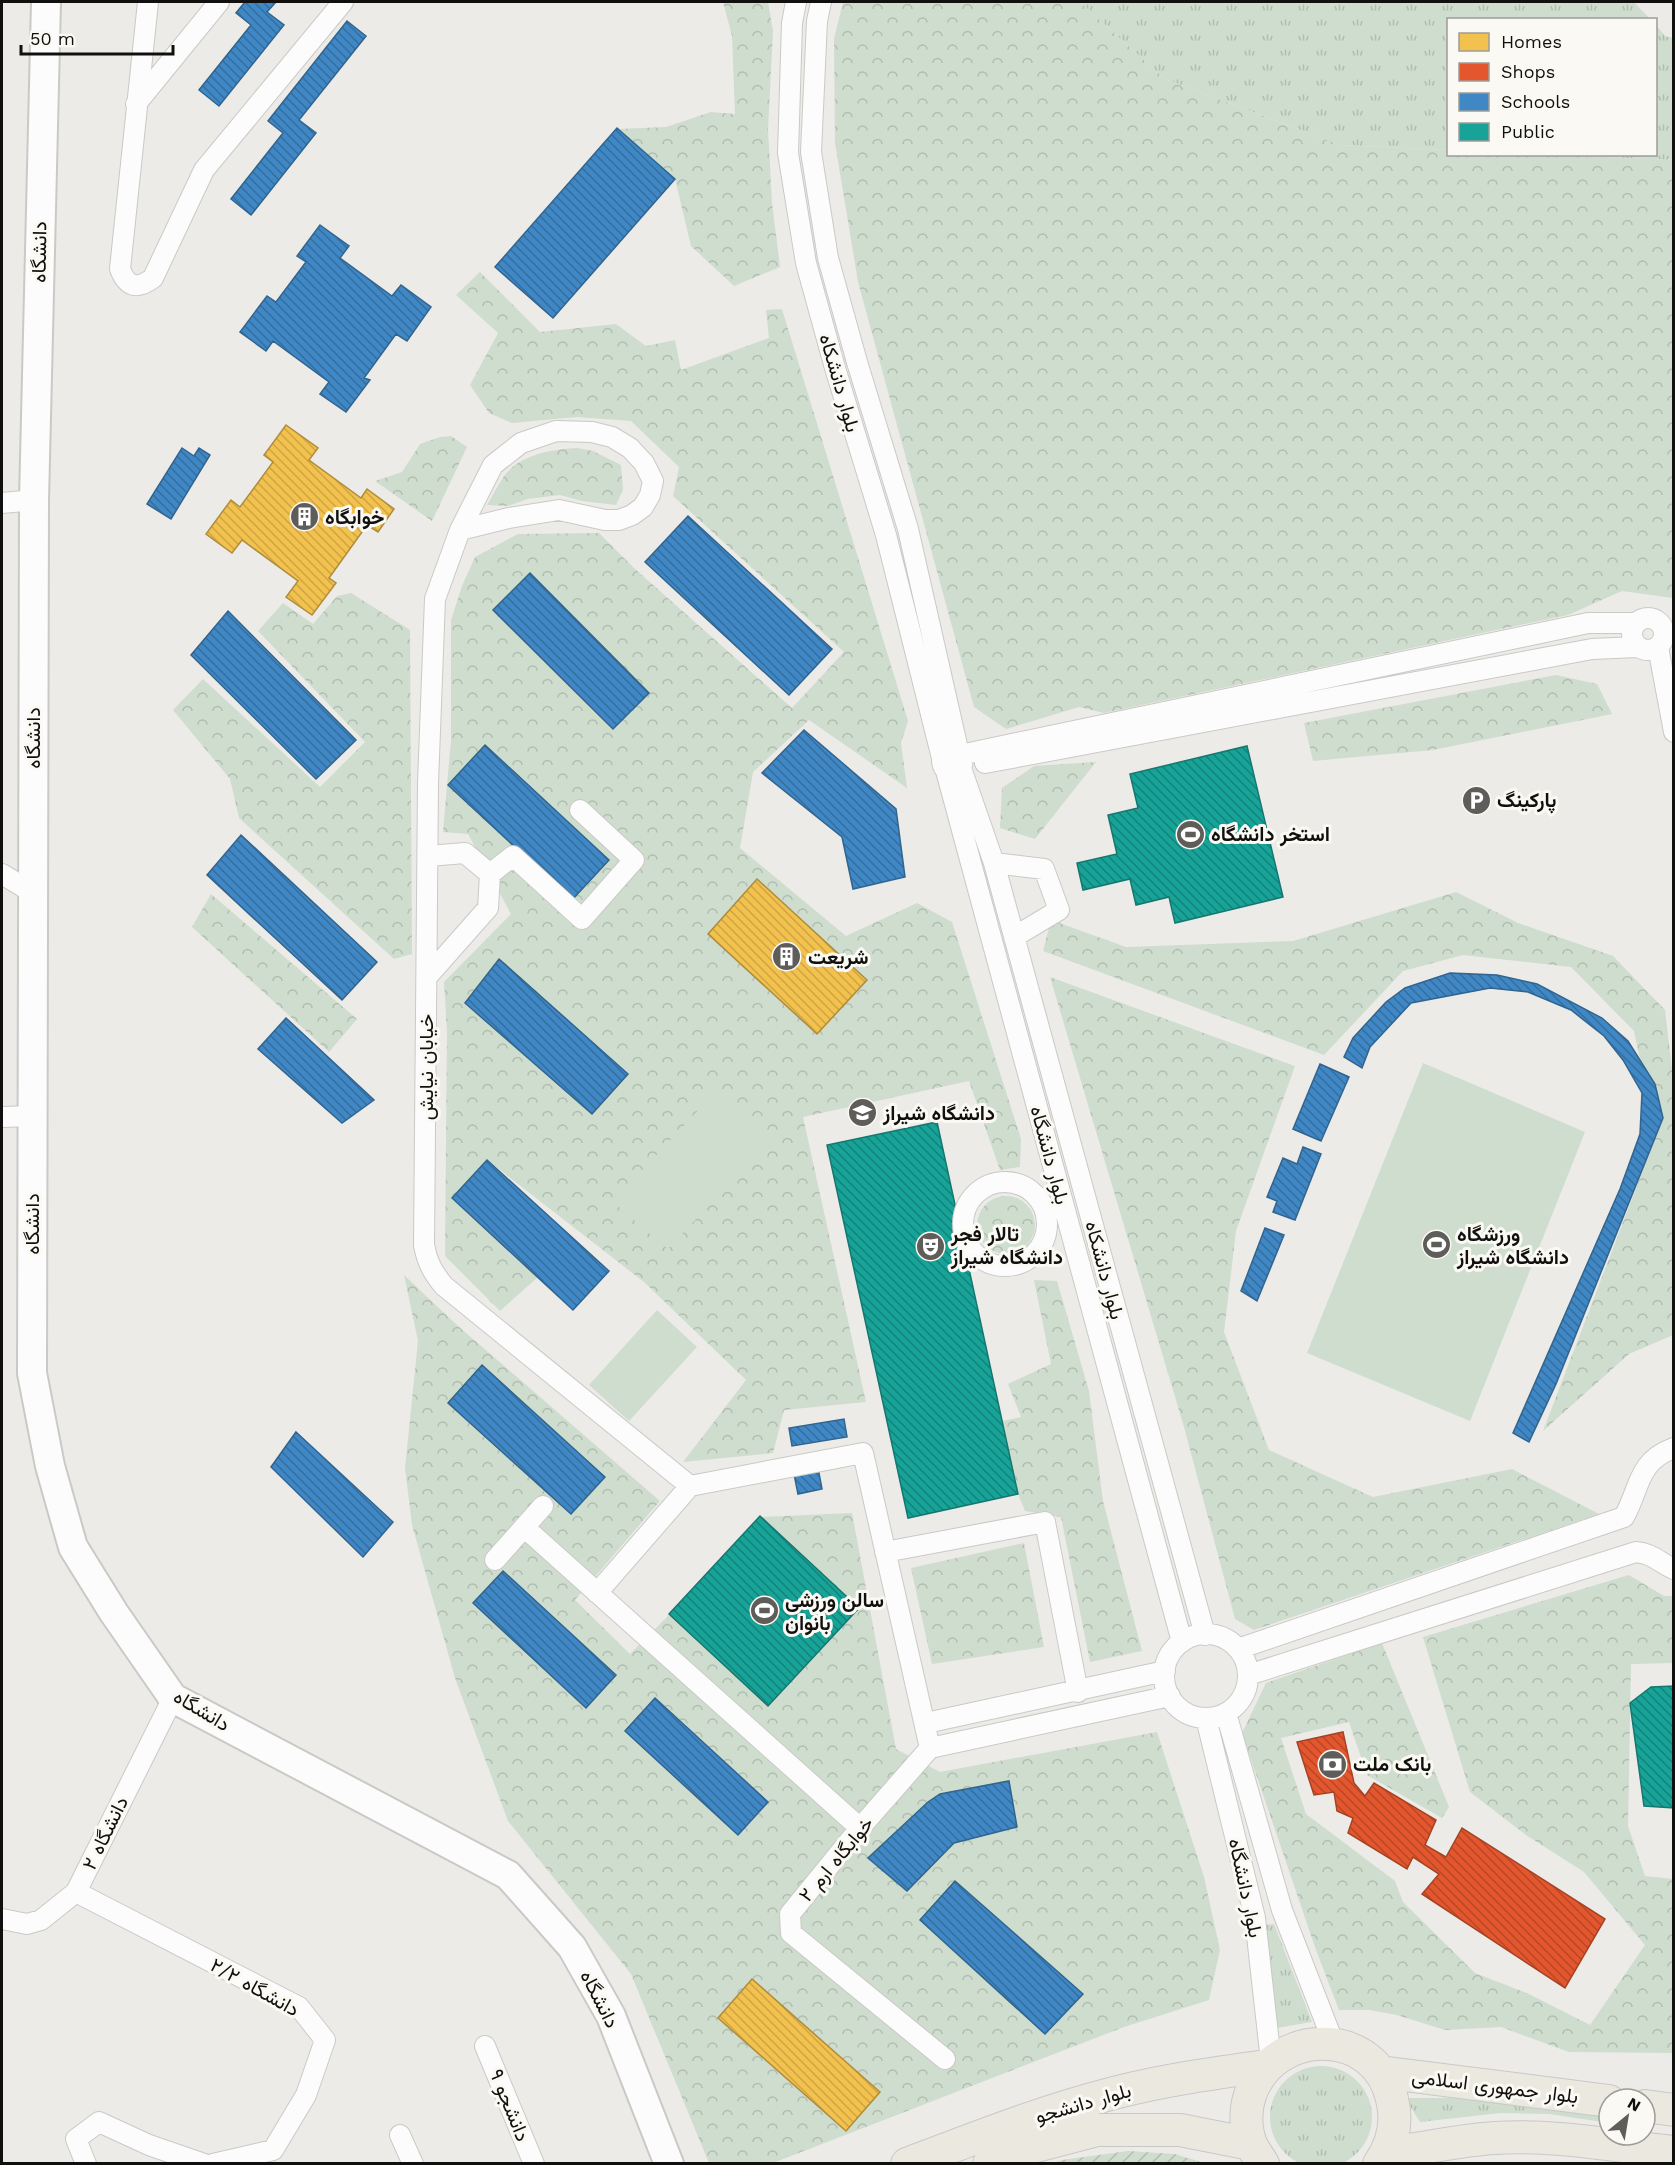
<svg xmlns="http://www.w3.org/2000/svg" width="1675" height="2165" font-family="'Work Sans',Vazirmatn,sans-serif">
<defs>
<pattern id="grass-tufts" width="24" height="20" patternUnits="userSpaceOnUse" patternTransform="scale(1.5)"><rect width="24" height="20" fill="#ceddce"/><path d="M3 7l-1-3M5 7V3M7 7l1-3M15 17l-1-3M17 17v-4M19 17l1-3" fill="none" stroke="#b0bdb0"/></pattern>
<pattern id="forest-crowns" width="20" height="18" patternUnits="userSpaceOnUse" patternTransform="scale(1.5)"><rect width="20" height="18" fill="#ceddce"/><path d="M2 6a3 3 0 1 1 6 0M12 15a3 3 0 1 1 6 0" fill="none" stroke="#b0bdb0"/></pattern>
<pattern id="garden-furrows" width="10" height="10" patternUnits="userSpaceOnUse" patternTransform="scale(1.5)"><rect width="10" height="10" fill="#ceddce"/><path d="M-1 1l2-2M0 10L10 0M9 11l2-2" fill="none" stroke="#b0bdb0"/></pattern>
<pattern id="homes-back-hatch" width="6" height="6" patternUnits="userSpaceOnUse" patternTransform="scale(1.5)"><rect width="6" height="6" fill="#f2c14e"/><path d="M-1 5l2 2M0 0l6 6M5-1l2 2" fill="none" stroke="#cea543"/></pattern>
<pattern id="shops-back-hatch" width="6" height="6" patternUnits="userSpaceOnUse" patternTransform="scale(1.5)"><rect width="6" height="6" fill="#e4572e"/><path d="M-1 5l2 2M0 0l6 6M5-1l2 2" fill="none" stroke="#b74726"/></pattern>
<pattern id="schools-back-hatch" width="6" height="6" patternUnits="userSpaceOnUse" patternTransform="scale(1.5)"><rect width="6" height="6" fill="#3f88c5"/><path d="M-1 5l2 2M0 0l6 6M5-1l2 2" fill="none" stroke="#336e9e"/></pattern>
<pattern id="public-back-hatch" width="6" height="6" patternUnits="userSpaceOnUse" patternTransform="scale(1.5)"><rect width="6" height="6" fill="#17a398"/><path d="M-1 5l2 2M0 0l6 6M5-1l2 2" fill="none" stroke="#13837a"/></pattern>
</defs>
<rect width="100%" height="100%" fill="#ecebe8"/>
<path fill="url(#grass-tufts)" d="M1080 2H1634L1650 19 1448 20V150L1340 145 1165 79Z
M1656 25 1665 36 1673 38V160L1559 155 1656 154Z
M1274 1924 1312 2022 1277 2028 1264 1925Z
M1270 2117a51 51 0 1 1 102 0a51 51 0 1 1-102 0Z
M1405 2098H1478L1609 2114V2123L1549 2114 1500 2113 1420 2122Z"/>
<path fill="url(#forest-crowns)" d="M723 2H768L773 31 768 129 772 203 780 267 734 286 691 246 675 179 618 129 666 127 711 112 735 114 732 36Z
M843 2H1080L1165 79 1340 145 1448 150V154L1559 155 1673 160V598L1622 591 1568 615 1104 713 1079 707 1006 729 974 707 858 282 835 143 834 39Z
M480 272 540 332 616 324 646 346 675 340 681 370 769 338 766 310 782 309 908 721 901 743 907 788 809 720 753 772 740 848 846 936 917 903 952 922 1021 1139 1020 1167 1000 1170 969 1081 803 1117 866 1402 784 1410 773 1453 683 1462 746 1380 644 1282 487 1160 452 1199 538 1277 500 1311 445 1256 447 1032 444 982 511 914 468 834 443 832 451 740V620L462 586 475 557 518 534 599 533 635 569 792 708 844 652 673 496 679 467 631 421 577 417 512 423 489 413 470 385 498 333 456 295Z
M451 436 467 447 432 521 375 481 402 472 420 444 440 437Z
M578 448 593 451 621 465 623 490 616 505 582 501 560 495 528 499 508 506 487 505C493 495 498 485 504 476 521 454 553 449 578 448Z
M351 593 410 630 412 954 394 959 239 818 230 779 173 710 203 679 320 787 365 742 258 631 283 603 313 624 337 596Z
M1556 675 1597 684 1612 714 1433 750 1313 761 1304 723Z
M1096 762 1035 839 1000 828 1002 788 1034 766Z
M1456 892 1518 923 1613 956 1665 1010 1674 1087 1673 1335 1629 1354 1543 1431 1656 1136 1634 1031 1571 967 1463 955 1403 971 1324 1055 1043 951 1051 920 1126 947 1293 941Z
M211 894 357 1019 329 1052 192 927Z
M1050 977 1295 1066 1236 1231 1224 1332 1269 1450 1373 1497 1512 1469 1599 1514 1254 1630 1235 1619 1184 1427Z
M977 1225a29 29 0 1 1 58 0a29 29 0 1 1-58 0Z
M404 1275 458 1326 660 1501 575 1600 630 1654 670 1614 768 1705 859 1608 762 1517 852 1513 896 1749 940 1772 1157 1732 1204 1877 1220 1950 1209 2000 1124 2027 773 2163H709L631 1974 508 1821 455 1678 412 1525 405 1468 418 1341Z
M1034 1280 1057 1281 1089 1391 1103 1501 1142 1651 1090 1662 1061 1517 1025 1511 1018 1494 1002 1421 1021 1417 1008 1384 1051 1364Z
M1024 1543 1044 1647 932 1664 911 1568Z
M1629 1575 1664 1596H1673V1663L1631 1664 1628 1826 1645 1876 1673 1879V2053L1569 2052 1501 2027 1445 2030 1397 2015 1369 2010H1339L1316 1950 1242 1733 1266 1683 1382 1643 1449 1807 1442 1818 1367 1775 1349 1722 1281 1738 1306 1814 1395 1881 1403 1902 1475 1973 1529 1994 1590 2025 1645 1945 1584 1872 1526 1835 1470 1792 1423 1637Z"/>
<path fill="url(#garden-furrows)" d="M1128 2151 1175 2154 1204 2163H1054L1062 2160Z"/>
<path fill="#ceddce" d="M1423 1063 1585 1132 1470 1421 1307 1353Z
M715 1092 769 1141 668 1249 613 1202Z
M657 1310 697 1347 629 1421 589 1385Z"/>
<path fill="url(#homes-back-hatch)" stroke="#ae8c3b" stroke-width="1.5" d="M286 425 318 448 309 460 361 498 367 489 394 509 378 532 367 525 329 578 336 583 312 615 286 597 298 581 242 540 232 553 206 534 231 500 240 507 273 462 264 455Z
M757 879 867 980 817 1034 708 934Z
M752 1979 880 2092 846 2131 718 2018Z"/>
<path fill="url(#shops-back-hatch)" stroke="#a54224" stroke-width="1.5" d="M1343 1732 1354 1783 1365 1796 1374 1783 1436 1820 1425 1845 1446 1857 1462 1828 1605 1919 1565 1988 1422 1894 1439 1874 1413 1857 1407 1869 1348 1833 1353 1818 1337 1811 1334 1792 1314 1795 1297 1742Z"/>
<path fill="url(#schools-back-hatch)" stroke="#31648e" stroke-width="1.5" d="M245 2H276L267 12 284 25 219 106 199 90 251 25 236 13Z
M347 21 366 36 299 120 316 133 251 215 231 199 283 133 268 121Z
M617 128 675 179 553 318 495 267Z
M320 225 349 246 340 258 392 296 401 285 431 307 407 341 396 334 364 378 370 380 346 412 320 394 329 382 273 341 266 351 240 332 267 296 276 302 306 262 297 256Z
M182 448 194 456 199 448 210 455 171 519 147 504Z
M688 516 832 649 789 695 645 562Z
M530 573 649 693 613 729 493 610Z
M228 611 356 740 316 779 191 655Z
M804 730 896 809 905 877 853 889 842 837 762 773Z
M485 745 609 860 572 900 448 785Z
M241 835 377 962 342 1000 207 875Z
M499 959 628 1074 592 1114 465 1003Z
M1450 973 1497 975 1537 984 1602 1018 1628 1041 1655 1084 1663 1118 1556 1384 1529 1442 1513 1433 1620 1189 1640 1134 1642 1093 1623 1060 1604 1036 1571 1010 1528 992 1490 988 1411 1003 1370 1047 1362 1068 1344 1057 1353 1038 1386 1002 1405 988Z
M286 1018 374 1100 342 1123 258 1049Z
M1320 1064 1349 1077 1321 1141 1293 1129Z
M1303 1147 1321 1154 1295 1220 1273 1212 1277 1201 1267 1197 1283 1158 1297 1164Z
M487 1160 609 1271 573 1310 452 1198Z
M1265 1228 1284 1235 1257 1301 1241 1291Z
M482 1365 605 1477 571 1514 448 1403Z
M844 1419 847 1437 792 1446 789 1428Z
M296 1432 393 1522 363 1557 271 1467Z
M818 1468 822 1489 798 1494 794 1474Z
M503 1571 616 1675 586 1708 473 1603Z
M655 1698 768 1802 738 1835 625 1731Z
M1009 1781 1017 1827 954 1843 907 1891 868 1858 928 1802 940 1794Z
M955 1881 1083 1994 1045 2034 920 1920Z"/>
<path fill="url(#public-back-hatch)" stroke="#15776f" stroke-width="1.5" d="M1247 746 1283 897 1175 923 1169 897 1136 905 1130 879 1083 890 1077 863 1117 854 1108 815 1138 808 1130 774Z
M937 1122 1018 1494 908 1518 827 1145Z
M760 1516 859 1608 768 1706 669 1614Z
M1674 1686V1808L1644 1806 1630 1703 1651 1687Z"/>
<g fill="none" stroke-linecap="round" stroke-linejoin="round">
<defs>
<path id="street" d="M148 2 120 269C127 287 137 290 153 278L204 170 343 2
M796 2 792 23 788 153 806 263 835 368 886 535 942 758C941 779 966 777 962 757L956 752 946 753 942 758
M821 2 817 21 811 152 828 258 857 362 908 529 959 754
M136 104 219 2
M2 503 34 500
M460 530 509 518 559 510 605 520H619L632 515 643 507 650 495 653 481 644 463 630 448 612 437 592 432 556 431 521 443 493 465 460 530 435 599 428 783 424 1245C427 1262 433 1273 444 1286L690 1486
M1632 634a16 16 0 1 1 32 0a16 16 0 1 1-32 0Z
M1658 647 1674 732
M960 755 1588 623H1636
M985 763 1592 649 1637 647
M961 768 994 863 1205 1635
M946 771 1182 1642
M994 863 1044 869 1059 910 1014 937
M2 874 33 893
M490 874 513 856 582 919 634 860 580 810
M427 977 488 908 490 874 465 853 428 856
M2 1117 32 1116
M963 1224a42 42 0 1 1 84 0a42 42 0 1 1-84 0Z
M524 1527 860 1828
M885 1552 1045 1522 1078 1692
M495 1560 543 1506
M597 1593 690 1486 863 1453 930 1748
M1164 1676a42 42 0 1 1 84 0a42 42 0 1 1-84 0Z
M1238 1649 1624 1517C1640 1489 1637 1461 1674 1448
M1248 1675 1636 1552C1654 1554 1658 1562 1674 1569
M1226 1713 1282 1910 1334 2044
M1206 1718 1255 1918 1271 2061
M926 1723 1165 1671
M930 1748 860 1828 790 1914 791 1933 945 2059
M930 1748 1170 1696
M76 1892 299 2007 325 2040 306 2095 273 2150 213 2164
M2 1919 27 1924 41 1920 76 1892 173 1698
M485 2046 534 2164
M400 2135 413 2164
M76 2139 99 2122 149 2145 204 2164
M76 2139 86 2164"/>
<path id="secondary" d="M46 2 34 500 32 1373 50 1466 73 1547 114 1613 173 1698 508 1875 572 1947 611 2016 669 2164"/>
<path id="primary" d="M1380 2072 1609 2101
M1645 2106 1674 2110
M1387 2153C1423 2149 1459 2140 1495 2138 1554 2134 1615 2146 1674 2152
M907 2164C975 2138 1043 2111 1114 2093 1164 2080 1215 2073 1266 2066
M989 2164 1032 2147 1097 2130H1180L1251 2144
M1263 2164C1259 2157 1254 2151 1251 2144 1245 2129 1245 2110 1250 2095 1274 2026 1376 2026 1392 2099 1398 2123 1393 2144 1379 2164"/>
</defs>
<use href="#street" stroke="#cac9c6" stroke-width="22"/>
<use href="#secondary" stroke="#cac9c6" stroke-width="32"/>
<use href="#primary" stroke="#c8c8c7" stroke-width="34"/>
<use href="#street" stroke="#fcfcfc" stroke-width="20"/>
<use href="#secondary" stroke="#fcfcfc" stroke-width="28"/>
<use href="#primary" stroke="#eae8df" stroke-width="32"/>
</g>
<defs>
<symbol id="building-disc" viewBox="-11 -11 22 22"><circle r="9.5" fill="#5e5d5a" stroke="#fbf9f3"/><path d="M-4-6H4V6H1V3H-1V6H-4ZM-2.5-4.3h1.7v1.8h-1.7ZM.8-4.3h1.7v1.8H.8ZM-2.5-1h1.7V.8h-1.7ZM.8-1h1.7V.8H.8Z" fill="#fff"/></symbol>
<symbol id="parking-disc" viewBox="-11 -11 22 22"><circle r="9.5" fill="#5e5d5a" stroke="#fbf9f3"/><path d="M-3.5-5.5H1a3.5 3.5 0 0 1 0 7H-1V5.5H-3.5ZM-1-3.4V-.6H.8a1.4 1.4 0 0 0 0-2.8Z" fill="#fff"/></symbol>
<symbol id="stadium-disc" viewBox="-11 -11 22 22"><circle r="9.5" fill="#5e5d5a" stroke="#fbf9f3"/><path d="M0-5a6.5 5 0 1 0 0 10a6.5 5 0 1 0 0-10ZM-3.5-1.8h7v3.6h-7Z" fill="#fff"/></symbol>
<symbol id="university-disc" viewBox="-11 -11 22 22"><circle r="9.5" fill="#5e5d5a" stroke="#fbf9f3"/><path d="M0-5L7-2L0 1L-7-2ZM-4 1L0 2.5L4 1V4Q0 6-4 4Z" fill="#fff"/></symbol>
<symbol id="theatre-disc" viewBox="-11 -11 22 22"><circle r="9.5" fill="#5e5d5a" stroke="#fbf9f3"/><path d="M-5-5.5Q0-4 5-5.5V0Q5 5 0 6Q-5 5-5 0ZM-3.3-2.5H-1v1.5H-3.3ZM1-2.5H3.3v1.5H1ZM-2.8 1Q0 5.5 2.8 1Z" fill="#fff"/></symbol>
<symbol id="bank-disc" viewBox="-11 -11 22 22"><circle r="9.5" fill="#5e5d5a" stroke="#fbf9f3"/><path d="M-6-4H6V4H-6ZM0-2.3a2.3 2.3 0 1 0 0 4.6a2.3 2.3 0 1 0 0-4.6Z" fill="#fff"/></symbol>
</defs>
<g fill-rule="evenodd">
<use href="#building-disc" x="288" y="500" width="33" height="33"/>
<use href="#parking-disc" x="1460" y="784" width="33" height="33"/>
<use href="#stadium-disc" x="1174" y="818" width="33" height="33"/>
<use href="#building-disc" x="770" y="940" width="33" height="33"/>
<use href="#university-disc" x="846" y="1096" width="33" height="33"/>
<use href="#stadium-disc" x="1420" y="1228" width="33" height="33"/>
<use href="#theatre-disc" x="914" y="1230" width="33" height="33"/>
<use href="#stadium-disc" x="748" y="1594" width="33" height="33"/>
<use href="#bank-disc" x="1316" y="1748" width="33" height="33"/>
</g>
<g text-anchor="middle" dominant-baseline="central" stroke-width="6" stroke-linejoin="round" paint-order="stroke">
<g font-size="20" fill="#11100e" stroke="#fbf9f3">
<text transform="translate(39 252) rotate(-89)">دانشگاه</text>
<text transform="translate(840 383) rotate(74)">بلوار دانشکاه</text>
<text transform="translate(33 738) rotate(-90)">دانشگاه</text>
<text transform="translate(426 1067) rotate(-90)">خیابان نیایش</text>
<text transform="translate(1050 1155) rotate(75)">بلوار دانشگاه</text>
<text transform="translate(32 1224) rotate(-90)">دانشگاه</text>
<text transform="translate(1105 1270) rotate(75)">بلوار دانشکاه</text>
<text transform="translate(202 1710) rotate(31)">دانشگاه</text>
<text transform="translate(105 1833) rotate(-64)">۲ دانشگاه</text>
<text transform="translate(836 1859) rotate(-50)">خوابگاه ارم ۲</text>
<text transform="translate(1246 1888) rotate(78)">بلوار دانشگاه</text>
<text transform="translate(255 1987) rotate(29)">۲/۲ دانشگاه</text>
<text transform="translate(600 1999) rotate(63)">دانشگاه</text>
<text transform="translate(1495 2086) rotate(7)">بلوار جمهوری اسلامی</text>
<text transform="translate(1083 2103) rotate(-16)">بلوار دانشجو</text>
<text transform="translate(510 2105) rotate(68)">۹ دانشجو</text>
</g>
<g font-size="20" font-weight="bold" fill="#11100e" stroke="#fbf9f3" text-anchor="start">
<text x="325" y="517">خوابگاه</text>
<text x="1497" y="800">پارکینگ</text>
<text x="1211" y="834">استخر دانشگاه</text>
<text x="808" y="957">شریعت</text>
<text x="883" y="1113">دانشگاه شیراز</text>
<text x="951" y="1234">تالار فجر<tspan x="951" dy="23">دانشگاه شیراز</tspan></text>
<text x="1457" y="1234">ورزشگاه<tspan x="1457" dy="23">دانشگاه شیراز</tspan></text>
<text x="785" y="1600">سالن ورزشی<tspan x="785" dy="23">بانوان</tspan></text>
<text x="1353" y="1764">بانک ملت</text>
</g>
</g>
<rect width="1675" height="2165" fill="none" stroke="#11100e" stroke-width="6"/>
<rect x="1447" y="18" width="210" height="138" fill="#fbf9f3" stroke="#9d9c97" stroke-width="1.5"/>
<rect x="1459" y="33" width="30" height="18" fill="#f2c14e" stroke="#9d9c97" stroke-width="1.5"/>
<text x="1501" y="48" font-size="18" fill="#11100e">Homes</text>
<rect x="1459" y="63" width="30" height="18" fill="#e4572e" stroke="#9d9c97" stroke-width="1.5"/>
<text x="1501" y="78" font-size="18" fill="#11100e">Shops</text>
<rect x="1459" y="93" width="30" height="18" fill="#3f88c5" stroke="#9d9c97" stroke-width="1.5"/>
<text x="1501" y="108" font-size="18" fill="#11100e">Schools</text>
<rect x="1459" y="123" width="30" height="18" fill="#17a398" stroke="#9d9c97" stroke-width="1.5"/>
<text x="1501" y="138" font-size="18" fill="#11100e">Public</text>
<g transform="translate(1627 2117) rotate(30)"><circle r="28" fill="#fbf9f3" stroke="#9d9c97" stroke-width="1.5"/>
<path d="M0-4.5L10 22L0 15L-10 22Z" fill="#5e5d5a"/>
<text y="-9" font-size="16" font-weight="bold" text-anchor="middle" fill="#11100e">N</text>
</g>
<path d="M21 45v9h152v-9" fill="none" stroke="#11100e" stroke-width="3"/>
<text x="30" y="45" font-size="18" fill="#11100e" stroke="#fbf9f3" stroke-width="4.5" paint-order="stroke">50 m</text>
</svg>
